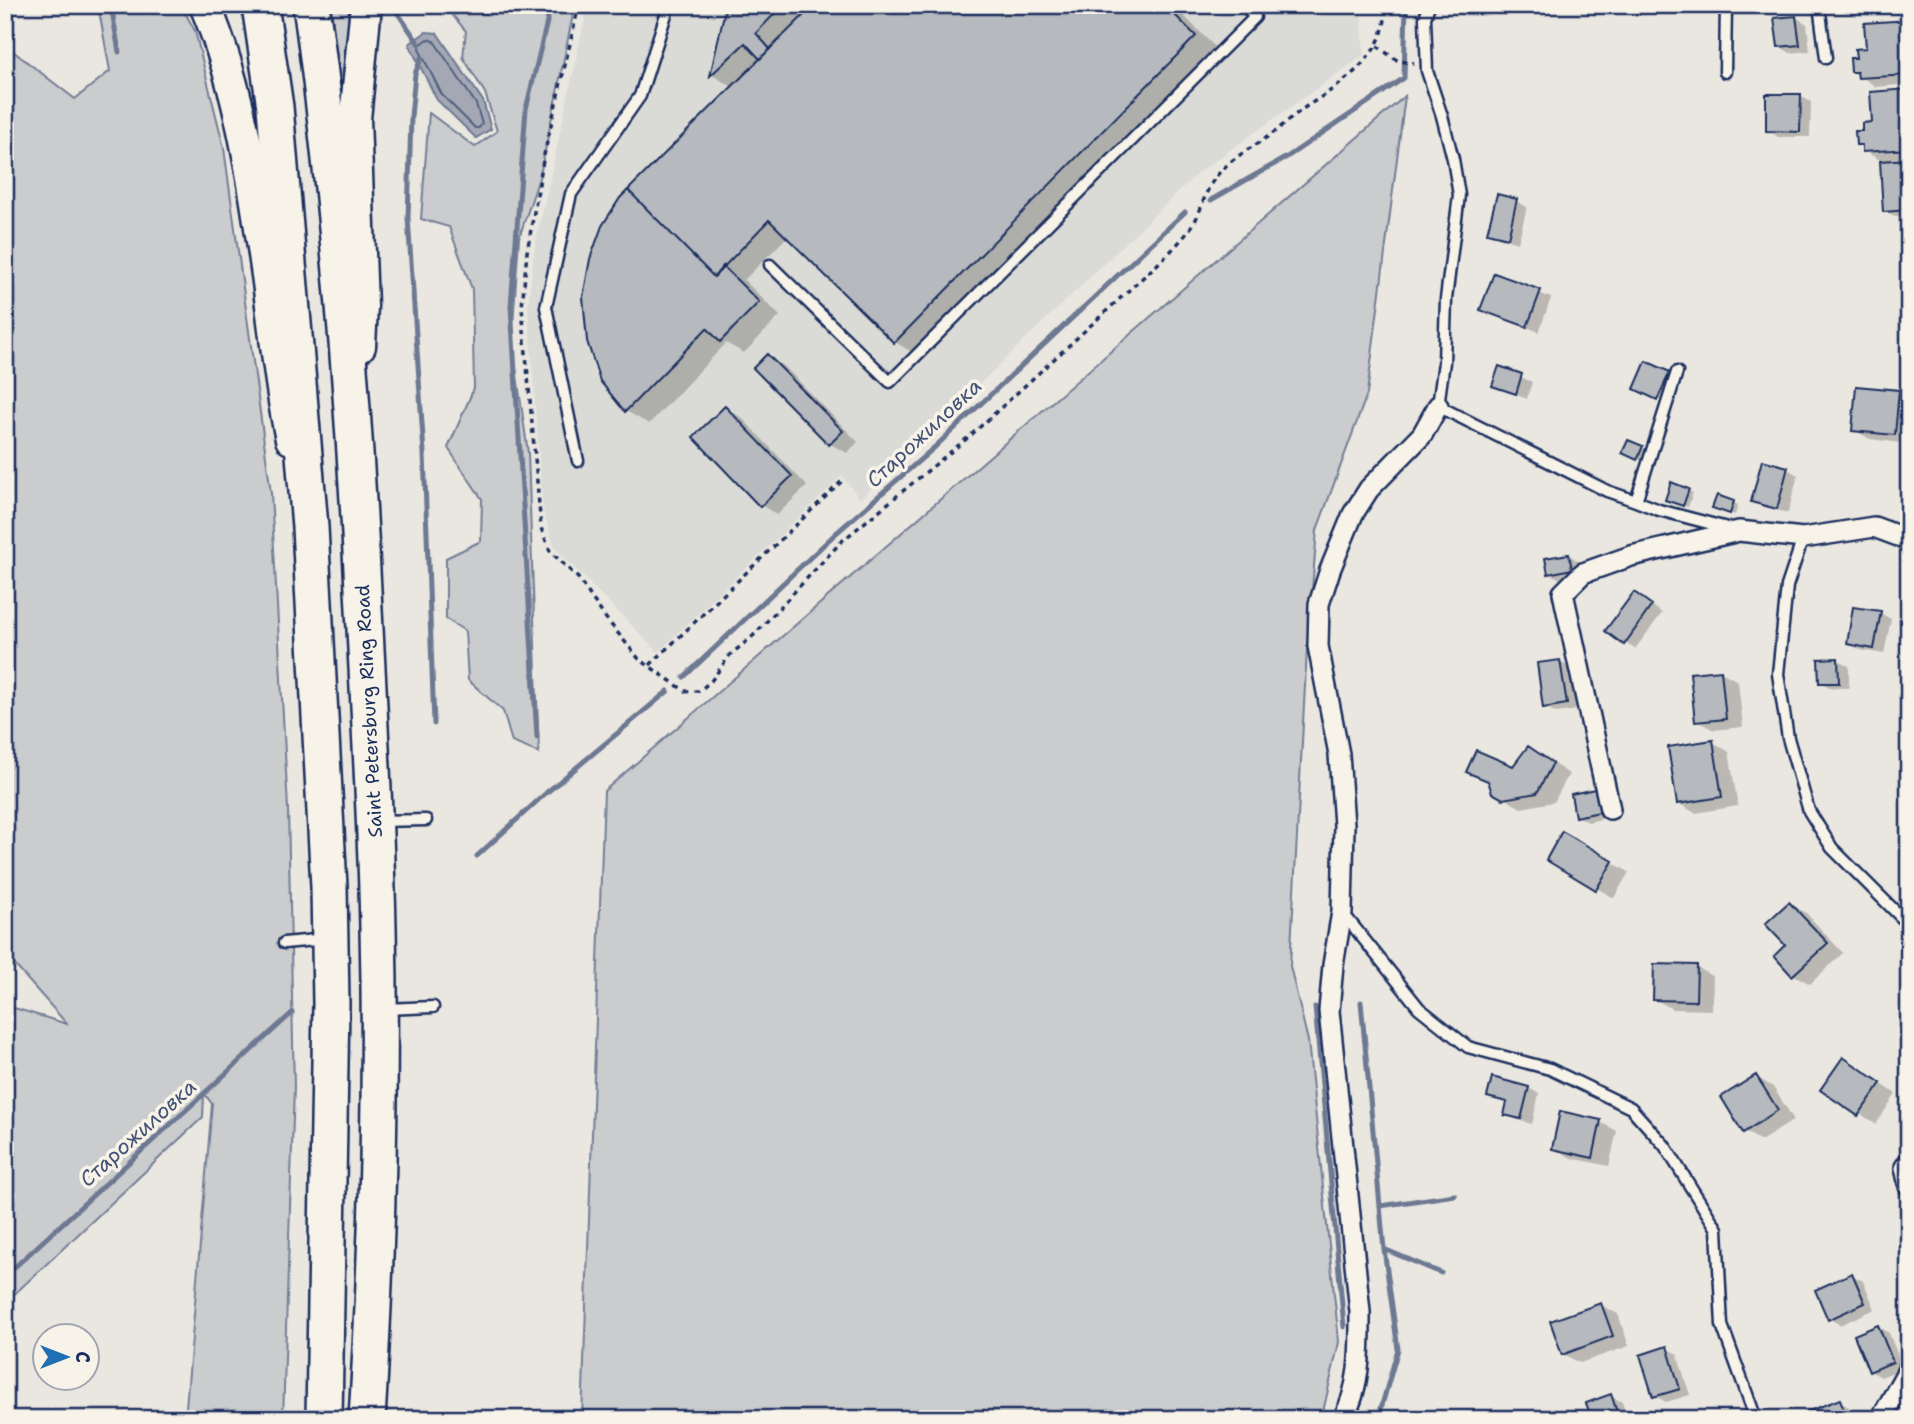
<svg xmlns="http://www.w3.org/2000/svg" width="1914" height="1424" font-family="'Shantell Sans',sans-serif">
<rect width="100%" height="100%" fill="#eae7e0"/>
<filter id="ink" filterUnits="userSpaceOnUse"><feTurbulence type="fractalNoise" baseFrequency=".0143" numOctaves="2"/><feDisplacementMap in="SourceGraphic" scale="14" xChannelSelector="R" yChannelSelector="G"/><feConvolveMatrix kernelMatrix="1 2 1 2 8 2 1 2 1" color-interpolation-filters="sRGB"/></filter>
<g filter="url(#ink)">
<path fill="#dadad6" d="M588 5H1361L1364 55 1199 172 860 499 842 476 658 652 555 548 543 511 528 308 534 251Z"/>
<path fill="#cbcccd" stroke="#737e96" stroke-width="2" d="M98 5H181L195 31 224 148 271 493 288 809 294 1087 283 1419H185L212 1104 204 1093 203 1117 5 1303V1009L11 1007 67 1024 5 954V45L75 99 110 71Z
M331 5H359L349 97 341 98Z
M444 5H475L485 13 490 5H575L540 175 519 238 512 340 528 453 539 753 512 742 503 711 468 680 465 631 446 619V558L481 541 482 499 448 448 474 388 472 289 449 227 421 219 429 113 475 147 497 131 485 93 463 57 466 31Z
M1405 96 1367 394 1317 530 1307 649 1290 966 1308 1041 1339 1342 1323 1412 1320 1419H582L604 791Z"/>
<path fill="#a3a8b4" stroke="#6d7892" stroke-width="2" d="M426 32 437 33 483 101 491 129 476 138 437 100 409 44Z"/>
<path fill="#0003" d="M728 5H811L809 13 816 5H1173L1218 50 917 355 895 342 788 236 744 280 780 316 744 353 726 343 649 424 626 411 601 380 734 88 712 75Z
M1859 5H1909V13L1875 14Z
M1796 17 1807 24 1810 51 1790 53 1779 46Z
M1909 22V84L1876 87 1853 71 1858 59 1868 50Z
M1909 91V216L1895 217 1884 211 1882 161 1864 151V148L1858 144 1864 132Z
M1800 96 1811 102 1810 137H1778L1767 130Z
M1516 201 1527 207 1518 243 1500 238 1489 232Z
M1495 275 1551 298 1539 332 1483 309Z
M767 356 784 366 858 442 847 453 830 444Z
M1500 368 1532 382 1527 399 1494 386Z
M1669 374 1679 380 1669 404 1646 394Z
M1858 388 1899 392 1909 398V444L1870 439 1854 430Z
M725 408 742 418 807 486 777 515 761 505Z
M1642 448 1647 450 1642 461 1629 455Z
M1787 469 1798 475 1788 513 1764 507 1753 501Z
M1672 484 1693 493 1688 507 1672 502Z
M1733 502 1738 505 1735 515 1719 510Z
M1569 555 1580 562 1582 575 1560 579 1549 573Z
M1645 600 1662 613 1635 649 1625 643Z
M1880 613 1891 619 1884 654 1860 650 1849 643Z
M1838 660 1849 666V688H1831L1820 682Z
M1560 661 1570 668 1577 710 1556 713 1545 707Z
M1721 672 1738 681 1743 727 1714 730 1697 721 1692 675Z
M1713 742 1729 752 1738 806 1695 813 1678 803Z
M1545 758 1569 774 1554 802 1521 808 1493 792 1490 783 1469 771 1513 768Z
M1595 791 1606 797 1610 817 1588 822 1577 816Z
M1563 834 1629 872 1614 898 1548 860Z
M1789 904 1806 913 1843 953 1810 984 1794 975 1776 956 1787 945Z
M1697 967 1713 977 1712 1010 1672 1009 1655 999Z
M1860 1069 1896 1094 1876 1124 1822 1089Z
M1756 1077 1773 1087 1794 1120 1761 1141 1744 1131Z
M1529 1088 1539 1094 1532 1124 1517 1120 1506 1114 1508 1105 1489 1096Z
M1600 1122 1617 1131 1609 1166 1571 1158 1554 1148Z
M1852 1275 1863 1281 1875 1309 1840 1325 1829 1318Z
M1601 1305 1618 1314 1629 1346 1580 1363 1563 1354Z
M1878 1326 1889 1333 1903 1368 1881 1377 1870 1371Z
M1666 1348 1677 1354 1690 1395 1666 1402 1655 1396Z
M1611 1396 1622 1402 1628 1419H1593Z
M1839 1401 1850 1408 1855 1419H1808Z"/>
<g fill="none" stroke-linecap="round" stroke-linejoin="round">
<path stroke="#515f80" stroke-width="2" d="M428 39 434 41 476 104 482 124 479 128H475L442 95 419 49 420 45Z"/>
<path stroke="#6d7892" stroke-width="5" d="M111 5 119 52
M398 5 397 12 419 44
M5 33 10 28
M421 58 415 74 411 117 408 218 424 453 434 724
M1211 200 1287 157 1404 78 1406 5
M684 677 834 535 936 446 1185 212
M537 737 511 306 526 109 551 5
M477 856 546 793 668 691
M1361 1002 1384 1249 1398 1349 1378 1419
M1315 1007 1344 1327
M1380 1206 1455 1195
M1384 1249 1441 1273
M5 1276 292 1013"/>
</g>
<path fill="#b6babf" stroke="#1b2f5e" stroke-width="2" d="M726 5H783L756 33 770 49 760 59 745 43 710 76Z
M814 5H1165L1196 36 894 343 769 220 714 277 628 190Z
M1796 16 1800 45 1778 47 1774 18Z
M1909 20V75L1858 78 1857 72H1851L1850 58H1856L1855 49 1866 48 1864 23Z
M1909 89V149L1862 152V145H1856L1855 131H1862V123L1872 122 1870 92Z
M1766 94H1801L1800 132 1766 131Z
M1909 159V210L1883 212 1880 161Z
M628 190 714 277 723 266 759 302 720 342 707 328 625 412 600 381 587 341 583 297 590 259 602 226 620 198Z
M1497 194 1517 199 1508 238 1487 233Z
M1494 273 1541 290 1527 327 1480 310Z
M767 354 843 431 829 445 753 368Z
M1646 361 1670 372 1657 400 1634 389Z
M1499 366 1522 374 1516 394 1492 386Z
M1856 386 1899 390 1895 435 1852 431Z
M725 406 792 476 760 507 693 437Z
M1628 440 1643 446 1637 460 1622 453Z
M1762 460 1788 467 1777 509 1751 502Z
M1671 482 1689 489 1683 506 1665 500Z
M1717 495 1734 501 1730 514 1712 508Z
M1569 554 1572 569 1548 574 1545 558Z
M1634 592 1652 605 1624 645 1605 631Z
M1853 607 1881 611 1874 649 1847 644Z
M1838 658 1839 683H1819L1818 659Z
M1560 660 1567 704 1543 708 1537 663Z
M1721 670 1726 719 1695 722 1690 673Z
M1713 740 1722 797 1677 804 1668 747Z
M1528 746 1553 763 1537 793 1503 799 1492 793 1488 781 1466 772 1476 750 1513 766Z
M1595 789 1600 812 1575 817 1571 794Z
M1562 831 1613 861 1596 890 1546 860Z
M1789 902 1828 943 1792 976 1774 956 1785 945 1765 924Z
M1654 964 1697 965 1696 1001 1653 1000Z
M1843 1057 1881 1083 1858 1116 1820 1090Z
M1756 1075 1778 1110 1743 1133 1721 1097Z
M1492 1077 1529 1087 1521 1119 1504 1115 1507 1102 1487 1097Z
M1560 1111 1601 1120 1593 1158 1552 1149Z
M1852 1273 1865 1303 1828 1320 1815 1290Z
M1601 1303 1613 1336 1562 1355 1550 1321Z
M1878 1325 1893 1362 1869 1372 1854 1335Z
M1667 1346 1680 1389 1653 1397 1640 1355Z
M1611 1394 1619 1418 1592 1419 1586 1403Z
M1840 1399 1847 1419H1806L1804 1413Z"/>
<g fill="none" stroke-linecap="round" stroke-linejoin="round">
<defs>
<path id="service" d="M1429 5 1425 18 1427 71 1442 116 1453 159 1459 195 1446 299 1444 362 1438 406 1607 491 1636 501
M1819 5 1826 58
M1725 72 1726 5
M770 265 890 382 1255 17 1244 5
M1677 372 1636 501 1659 510 1731 529
M578 461 546 307 571 194 640 96 669 5
M1803 538 1787 586 1778 674 1788 738 1809 811 1832 848 1909 925
M379 821 426 820
M1342 912 1419 1008 1468 1047 1550 1069 1631 1108 1665 1146 1717 1229 1722 1325 1756 1419
M284 943 326 939
M385 1009 433 1007"/>
<path id="minor" d="M1610 809 1563 593 1583 573 1631 556 1739 531 1803 538 1874 527 1909 540
M1909 1162 1905 1167 1909 1186
M1343 1419C1361 1386 1360 1349 1360 1312L1329 1011 1333 965 1342 912 1344 825 1339 754 1318 646 1319 604 1330 570 1353 514 1369 489 1422 435 1438 406
M1881 1419 1909 1368"/>
<path id="primary" d="M205 5C241 90 254 184 267 275 275 331 279 385 291 439
M360 346 362 306 355 119 366 5"/>
<path id="motorway" d="M260 5 275 107 310 527 329 887 331 1004 324 1419
M311 5C340 212 355 421 365 629 370 729 376 828 378 928 382 1091 377 1256 367 1419"/>
</defs>
<use href="#service" stroke="#1b2f5e" stroke-width="15"/>
<use href="#minor" stroke="#1b2f5e" stroke-width="24"/>
<use href="#primary" stroke="#1b2f5e" stroke-width="35"/>
<use href="#motorway" stroke="#1b2f5e" stroke-width="40"/>
<path stroke="#1b2f5e" stroke-width="3.5" stroke-dasharray="5 5" stroke-linecap="butt" d="M579 5 544 155 527 252 522 307 541 528 550 551 578 578 604 616 639 659 685 691H699L711 681 730 655 753 636 842 541 970 436 1162 260C1173 249 1185 237 1194 223 1204 205 1204 189 1221 171 1236 155 1255 146 1273 133 1284 125 1295 114 1307 106 1342 84 1390 53 1385 5
M1377 46 1398 61 1414 63
M650 665 842 481"/>
<use href="#service" stroke="#f7f3e8" stroke-width="10"/>
<use href="#minor" stroke="#f7f3e8" stroke-width="19"/>
<use href="#primary" stroke="#f7f3e8" stroke-width="30"/>
<use href="#motorway" stroke="#f7f3e8" stroke-width="35"/>
</g>
</g>
<g text-anchor="middle" dominant-baseline="central" stroke-width="7" stroke-linejoin="round" paint-order="stroke">
<g font-size="19" fill="#1b2f5e" stroke="#f7f3e8">
<text transform="translate(369 711) rotate(-93)">Saint Petersburg Ring Road</text>
</g>
<g font-size="21" font-style="italic" fill="#445378" stroke="#f7f3e8">
<text transform="translate(924 433) rotate(-43)">Старожиловка</text>
<text transform="translate(138 1133) rotate(-42)">Старожиловка</text>
</g>
</g>
<rect width="1914" height="1424" fill="none" stroke="#f7f3e8" stroke-width="28"/>
<rect x="14" y="14" width="1886" height="1396" fill="none" stroke="#1b2f5e" stroke-width="2.5" filter="url(#ink)"/>
<g transform="translate(66 1357) rotate(90)"><circle r="33" fill="#f7f3e8" stroke="#9fa5b1" stroke-width="2"/>
<path d="M0-5L12 26L0 18L-12 26Z" fill="#1f6fb2"/>
<text y="-10" font-size="19" font-weight="bold" text-anchor="middle" fill="#1b2f5e">С</text>
</g>
</svg>
